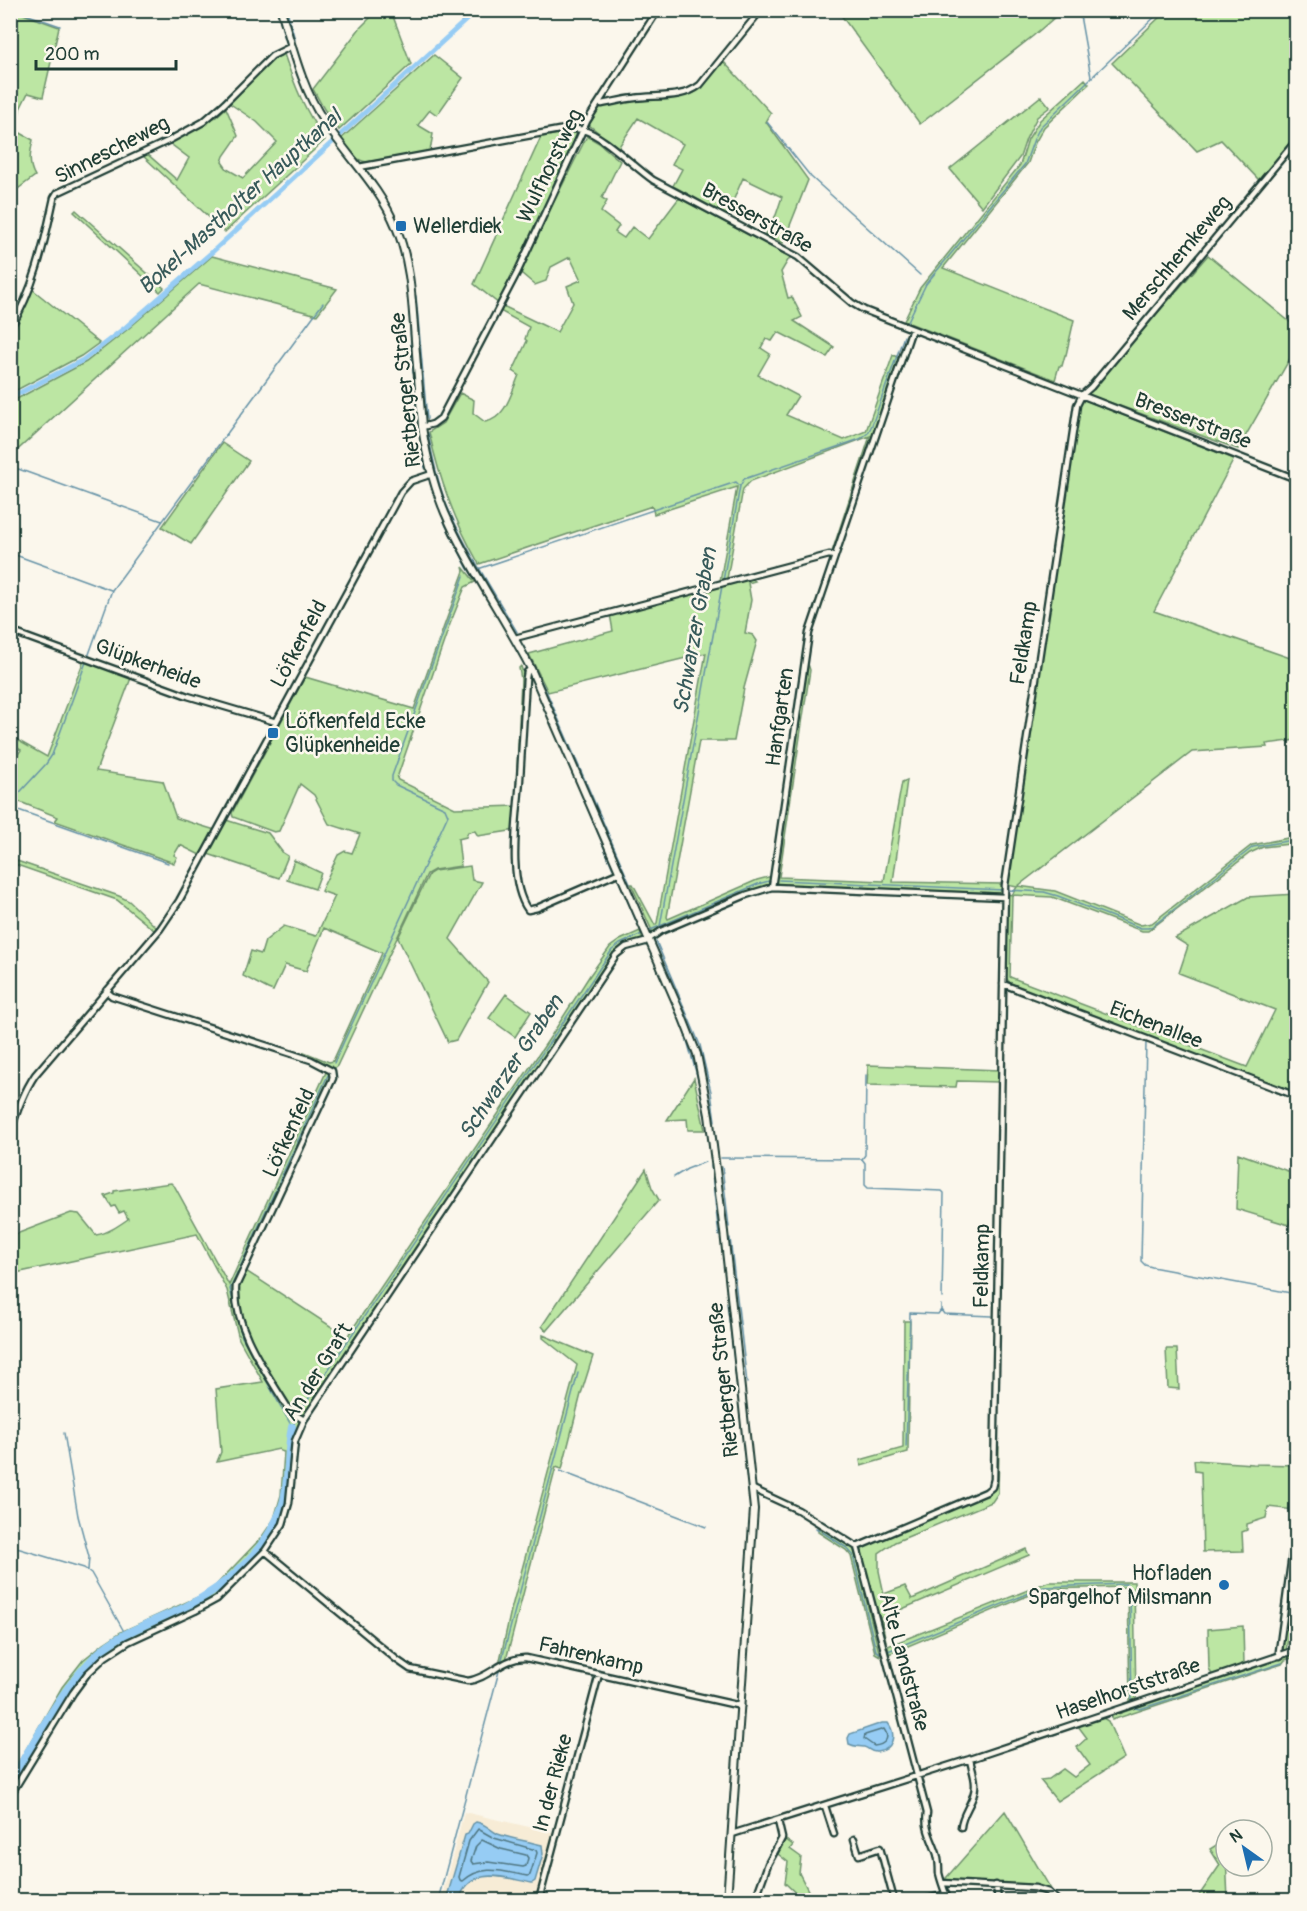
<svg xmlns="http://www.w3.org/2000/svg" width="1307" height="1911" font-family="Pangolin,sans-serif">
<rect width="100%" height="100%" fill="#fbf7ec"/>
<filter id="ink" filterUnits="userSpaceOnUse"><feTurbulence type="fractalNoise" baseFrequency=".0167" numOctaves="2"/><feDisplacementMap in="SourceGraphic" scale="12" xChannelSelector="R" yChannelSelector="G"/><feConvolveMatrix kernelMatrix="1 2 1 2 8 2 1 2 1" color-interpolation-filters="sRGB"/></filter>
<g filter="url(#ink)">
<path fill="#f7ecd6" d="M464 1812 555 1833 537 1900H441Z"/>
<path fill="#bce6a3" stroke="#6e926c" stroke-width="1.5" d="M12 10 59 27 43 97 28 93 20 109 17 131 33 140C30 153 28 164 35 176L11 194 10 11Z
M378 10 391 11 411 64 339 130 324 109 313 89 360 28Z
M838 11H1062L1033 36 920 124Z
M1166 11H1296V135L1259 180 1221 140 1197 151 1112 63Z
M284 54C295 87 305 111 325 140L225 232 142 155 146 153 177 180 189 158 168 142 216 117 226 108 238 136 224 156 222 162 227 169 243 178 277 142 257 122 229 103 274 58Z
M434 55 463 78 437 115 430 110 418 125 433 134 430 151 367 162C353 160 348 149 341 139Z
M723 61 771 113 766 122 808 180 783 243 765 234 776 215 782 197 743 178 727 215 673 186 682 169 672 164 683 144 638 118 618 148 589 125 600 106 633 101 685 96 694 93Z
M1085 79 1089 84 1044 127 1035 143 1028 163 943 268 1074 320 1066 355H1065L1062 366H1059L1055 380 904 321 920 288 1020 165 1028 139 1040 120Z
M1041 96 1050 107 1037 117 1026 139 1020 157 982 207 950 169Z
M573 132 576 133 577 136 499 304 474 284 541 137Z
M587 136 599 143 620 161 602 198 607 201 601 212 619 226 615 232 624 238 632 227 648 239 679 198 790 257 781 272 788 298 792 297 802 317 794 321 834 347 827 357 778 332 772 341 766 339 761 348 770 354 758 375 798 396 786 415 844 440 866 431 893 355 899 358 876 433 835 550 832 552 870 436 751 481 743 489 727 579 720 581 737 487 654 514 652 506 479 564C454 520 440 481 429 432L443 423 460 393 474 400 473 413 485 422C506 419 512 391 519 375L513 371 527 341 525 339 529 327 500 311 503 306 557 332 573 303 567 286 581 280 570 257 551 267 546 281 535 285 521 273 520 270Z
M76 210 164 288 160 292 74 212Z
M1208 255 1296 327V348L1238 449 1087 394Z
M212 256 337 289 317 315 199 284 11 456V402L86 362 128 329Z
M32 289 99 343 81 356 11 393V332L24 310Z
M1082 399 1234 459 1154 611 1296 660V740L1266 744 1267 747 1192 752 1018 886 1055 891 1141 925 1152 923 1252 845 1288 838 1289 844 1263 847 1250 853 1148 931H1142L1052 897 1012 895 1010 977 1247 1067 1275 1010 1179 973 1188 946 1175 938 1248 897 1296 894V1094L1012 985 1006 978 1007 894 1012 895 1017 887 1007 885 1078 405Z
M222 443 249 461 191 544 162 527Z
M463 567 475 582 465 587 450 624 397 778 398 780 455 808 518 806 516 830 478 836 475 831 468 832 466 837 458 839 461 866 434 870 427 874 337 1066 333 1069 302 1056 304 1052 329 1062 333 1061 382 953 324 928 306 971 285 965 273 991 268 989 243 976 251 951 261 954 265 941 284 926 316 936 335 896 321 891 338 855 345 851 352 853 360 834 329 824 314 795 300 784 279 831 274 832 233 817 232 813 305 677 414 709 464 571Z
M750 577 755 581 748 583 751 600 745 633 753 635 757 641 744 688 734 741H699L667 917 668 919 757 880 772 876 768 886 745 894 653 933 631 884H633L655 925 657 923 706 653 548 692 529 654 613 631 610 614Z
M806 658 810 670 779 877 884 881 902 782 907 780 893 882 1002 884V893L775 886 774 884Z
M84 660 131 678 96 771 163 781 176 818 215 830 200 855 180 845 174 855 177 857 174 863 55 821 58 817 20 802 11 811V764L21 750 11 744 10 736 47 757Z
M521 666 524 677 518 794 516 791 521 679 519 668Z
M226 820 268 833 283 853 288 856 279 878 208 854Z
M11 859 119 896 129 901 157 928 155 931 117 900 11 863Z
M294 860 321 873 315 889 287 880Z
M470 866 472 880 482 882 450 939 488 982 456 1040 448 1042 398 938 429 874 434 871Z
M640 931 643 941 626 946 597 980 304 1415H302L289 1406C274 1380 231 1317 238 1288 240 1282 243 1276 246 1271L347 1337 551 1036 590 975 610 947 620 940Z
M506 994 531 1012 515 1037 489 1018Z
M868 1065 999 1070V1082L957 1081 956 1087 867 1085Z
M327 1070 331 1077 234 1286 233 1296 243 1335 286 1409 301 1423 294 1441 287 1503 281 1523 263 1549 215 1597 194 1609 127 1641 85 1673 11 1794V1775L62 1687 83 1660 104 1643 121 1632 202 1595 216 1585 261 1538 274 1519 281 1495 284 1452 280 1451 279 1449 217 1462 221 1452 216 1389 263 1382 239 1339 227 1290 197 1234 11 1274V1236L71 1213 79 1214 96 1235C108 1233 118 1226 128 1219L124 1211 119 1213 115 1206 112 1207 105 1196 114 1193V1191L171 1183 175 1187 229 1285Z
M694 1078 705 1130H688L687 1119 667 1120Z
M1238 1153 1296 1174V1205H1294L1289 1225 1236 1209Z
M646 1169 652 1188 659 1200 546 1331 542 1326Z
M904 1321H910L908 1452 861 1466 860 1460 903 1448Z
M543 1335 593 1356 581 1394 562 1469 556 1467 506 1660H500L511 1610 577 1365 543 1338Z
M1166 1349H1177L1179 1389 1168 1388Z
M997 1447H999L998 1493 992 1502 895 1542 879 1553V1571L884 1594 905 1586 912 1599 1026 1549 1029 1555 881 1618 886 1641H884L861 1550 862 1548 987 1494C1001 1484 997 1463 997 1447Z
M1194 1460 1253 1464 1296 1465 1295 1510 1268 1507 1266 1518 1247 1524V1530L1242 1532 1243 1551 1203 1552 1201 1472 1195 1471Z
M818 1525 854 1549 880 1656 875 1653 851 1556 846 1550 818 1532Z
M1296 1544V1581L1286 1651 1281 1650Z
M1048 1582H1134L1136 1699 1130 1701 1128 1590 1126 1587 1044 1589 889 1654 888 1646Z
M1243 1626 1244 1665 1212 1675 1209 1668 1208 1629Z
M1296 1653V1657L1285 1660 1282 1664 1112 1720V1716Z
M1103 1718 1108 1721 1124 1758 1057 1801 1040 1780 1049 1779 1063 1769 1074 1777 1090 1765 1077 1747 1087 1738 1078 1726Z
M1005 1811 1052 1891 946 1881V1878Z
M786 1840 793 1845 790 1849 801 1857 799 1873 813 1900H803L785 1883 788 1862 778 1854 784 1841Z
M1218 1844 1226 1856 1228 1900H1196L1220 1865 1210 1849Z"/>
<path fill="#96ccf4" stroke="#6693a7" stroke-width="1.5" d="M882 1723H888C897 1735 893 1750 877 1752 871 1753 869 1748 864 1747 858 1746 855 1747 849 1744L848 1738 850 1734Z
M476 1822C485 1823 490 1830 498 1834 512 1839 528 1841 542 1845L543 1854 535 1881 532 1883C504 1878 471 1864 459 1900H446L465 1835 468 1834 473 1824Z"/>
<g fill="none" stroke-linecap="round" stroke-linejoin="round">
<path stroke="#4f7681" stroke-width="1.5" d="M884 1729C891 1739 884 1745 874 1746L864 1739 865 1735Z
M478 1829 494 1838 536 1850 537 1853 530 1875 528 1876C504 1872 483 1863 463 1881L460 1880 459 1877 469 1841Z
M482 1840 501 1849 526 1855 528 1858 526 1866 523 1867 488 1862 473 1864 471 1861 476 1846Z"/>
<path stroke="#6693a7" stroke-width="1.5" d="M14 10 60 26
M277 10 286 42
M287 10 295 40
M1079 10 1091 77
M460 26 465 10
M767 122 811 177 920 275
M416 296 427 419
M409 307 410 324
M907 323 926 284 1025 164 1034 139 1040 127 1162 10
M410 329 413 373
M414 378 418 425
M419 429 425 468
M428 433C432 456 437 479 445 501 464 547 492 589 517 632
M10 466 162 521
M430 483 446 526 467 567 479 585
M10 553 111 590
M478 569 736 482 740 486
M723 581 740 486 744 479 860 439 868 433 872 425 904 336
M501 622 510 637
M512 642 525 665
M523 645 548 695 630 884
M88 657 112 590 323 303
M574 776 613 869
M10 803 46 764 52 755 86 662
M10 807 168 863
M1291 841 1296 840
M618 879 637 923
M779 880 1003 890
M1008 890 1044 892 1058 896 1141 928H1148L1153 926 1253 847 1287 841
M660 926 758 884 769 881
M648 931 660 926 722 586
M656 941 700 1045 711 1092 715 1121
M649 949 682 1025
M684 1030 700 1086 705 1117
M1146 1042 1141 1261 1145 1265 1152 1267 1296 1294
M334 1063 448 815 445 808 396 785 392 781V776L464 576
M721 1158 862 1159 865 1163V1185L868 1188 942 1191 944 1193 942 1298
M862 1159 865 1155 866 1075
M711 1166 719 1236
M722 1167 729 1227
M674 1177 687 1169 705 1162
M730 1238 747 1383
M727 1303 742 1424
M941 1305V1310L944 1314 992 1316
M291 1425 242 1337 230 1289 328 1075
M292 1427 303 1407 612 950 620 944 644 933
M64 1433 78 1516 89 1557 88 1570
M906 1447 910 1313 938 1314 941 1310
M560 1471 706 1527
M816 1528 847 1548 853 1555 876 1651 881 1653
M10 1546 84 1568 91 1573 126 1635
M888 1651 1044 1587 1126 1584 1130 1588 1132 1701
M502 1659 578 1373
M1135 1708 1140 1709 1282 1663
M438 1900 499 1671"/>
<path stroke="#96ccf4" stroke-width="5" d="M10 398 83 360 126 327 210 254 477 10"/>
<path stroke="#96ccf4" stroke-width="8" d="M10 1782C38 1737 64 1682 104 1648 125 1631 160 1619 185 1607 227 1587 272 1545 284 1500 289 1476 287 1451 292 1427"/>
<defs>
<path id="minor" d="M599 103 602 104C613 102 624 99 635 98 657 95 682 99 700 85L761 10
M359 167 559 130C567 129 575 128 583 130 603 135 634 167 653 180L798 257 852 303 864 310 1296 479
M10 329C35 288 44 244 54 198L57 193 168 141 203 122 225 103 272 56 292 46
M422 427 433 424 441 418 517 273 587 121 658 10
M10 631 188 696 276 722
M515 638 829 555 834 556
M531 669 527 672 526 678C524 711 522 745 520 779 518 815 506 879 528 910L537 908 620 872
M772 887 809 633 912 329
M1003 984 1296 1096
M106 991 112 996 311 1060 332 1071 333 1078 236 1286C233 1328 267 1373 288 1408L294 1414 304 1420
M10 1134C16 1113 23 1093 35 1075L160 929 179 901 401 492 411 481 432 474
M753 1489 798 1510 857 1547 927 1813C924 1828 933 1841 937 1854 939 1861 939 1866 939 1873 941 1882 945 1892 948 1900
M857 1547 986 1492 992 1487 994 1479 1005 885 1077 405 1082 395 1091 387 1296 141
M265 1551 397 1660 410 1669 468 1681C490 1678 503 1657 526 1658L741 1706
M1280 1656 1279 1651 1296 1526
M10 1796 73 1693 87 1674 105 1657 128 1642 195 1611 217 1599 265 1551 283 1524 289 1503 295 1441 304 1420 616 955 626 947 645 942 661 931 746 895 772 887 1004 897
M825 1806 834 1834
M961 1827C962 1812 976 1800 975 1784 975 1776 971 1767 970 1759
M732 1834 970 1759 1296 1650
M854 1839 859 1855 880 1848 894 1900
M942 1883 1035 1888 1048 1892 1057 1900
M996 1885 998 1900
M539 1900 599 1674
M755 1900 768 1864 782 1838 778 1821
M923 1900 946 1894"/>
<path id="major" d="M281 10C293 49 302 88 324 121 348 157 380 187 396 227 411 263 412 302 415 340 417 369 420 398 422 427 427 460 435 493 450 524 473 574 506 620 531 669L682 1016 697 1054 709 1115 724 1232 754 1509 727 1900"/>
</defs>
<use href="#minor" stroke="#1f3d34" stroke-width="9"/>
<use href="#major" stroke="#1f3d34" stroke-width="10"/>
<use href="#minor" stroke="#fbf7ec" stroke-width="4.5"/>
<use href="#major" stroke="#fbf7ec" stroke-width="6"/>
</g>
</g>
<g fill="#1f6fb2" stroke="#fbf7ec" stroke-width="2">
<rect x="395" y="220" width="12" height="12" rx="3"/>
<rect x="267" y="727" width="12" height="12" rx="3"/>
<circle cx="1224" cy="1585" r="6"/>
</g>
<g text-anchor="middle" dominant-baseline="central" stroke-width="5" stroke-linejoin="round" paint-order="stroke">
<g font-size="21" fill="#1f3d34" stroke="#fbf7ec">
<text transform="translate(112 150) rotate(-27)">Sinnescheweg</text>
<text transform="translate(550 166) rotate(-64)">Wulfhorstweg</text>
<text transform="translate(757 218) rotate(29)">Bresserstraße</text>
<text transform="translate(1177 258) rotate(-50)">Merschhemkeweg</text>
<text transform="translate(406 390) rotate(-96)">Rietberger Straße</text>
<text transform="translate(1193 421) rotate(21)">Bresserstraße</text>
<text transform="translate(1024 643) rotate(-81)">Feldkamp</text>
<text transform="translate(299 644) rotate(-62)">Löfkenfeld</text>
<text transform="translate(148 664) rotate(20)">Glüpkerheide</text>
<text transform="translate(780 717) rotate(-82)">Hanfgarten</text>
<text transform="translate(1156 1025) rotate(21)">Eichenallee</text>
<text transform="translate(289 1133) rotate(-65)">Löfkenfeld</text>
<text transform="translate(982 1266) rotate(-89)">Feldkamp</text>
<text transform="translate(318 1372) rotate(-58)">An der Graft</text>
<text transform="translate(724 1380) rotate(-96)">Rietberger Straße</text>
<text transform="translate(591 1656) rotate(13)">Fahrenkamp</text>
<text transform="translate(904 1662) rotate(75)">Alte Landstraße</text>
<text transform="translate(1128 1689) rotate(-19)">Haselhorststraße</text>
<text transform="translate(553 1783) rotate(-75)">In der Rieke</text>
</g>
<g font-size="21" fill="#1f3d34" stroke="#fbf7ec" text-anchor="start">
<text x="413" y="226">Wellerdiek</text>
<text x="285" y="721">Löfkenfeld Ecke<tspan x="285" dy="24">Glüpkenheide</tspan></text>
<text x="1212" y="1573" text-anchor="end">Hofladen<tspan x="1212" dy="24">Spargelhof Milsmann</tspan></text>
</g>
<g font-size="22" font-style="italic" fill="#375a5a" stroke="#fbf7ec">
<text transform="translate(240 202) rotate(-42)">Bokel-Mastholter Hauptkanal</text>
<text transform="translate(695 631) rotate(-80)">Schwarzer Graben</text>
<text transform="translate(511 1067) rotate(-56)">Schwarzer Graben</text>
</g>
</g>
<rect width="1307" height="1911" fill="none" stroke="#fbf7ec" stroke-width="36"/>
<rect x="18" y="18" width="1271" height="1875" fill="none" stroke="#1f3d34" stroke-width="2" filter="url(#ink)"/>
<g transform="translate(1244 1848) rotate(326)"><circle r="28" fill="#fbf7ec" stroke="#a3ada2" stroke-width="1.5"/>
<path d="M0-4.5L10 22L0 15L-10 22Z" fill="#1f6fb2"/>
<text y="-9" font-size="16" font-weight="bold" text-anchor="middle" fill="#1f3d34">N</text>
</g>
<path d="M36 60v9h140v-9" fill="none" stroke="#1f3d34" stroke-width="3"/>
<text x="45" y="60" font-size="18" fill="#1f3d34" stroke="#fbf7ec" stroke-width="4.5" paint-order="stroke">200 m</text>
</svg>
